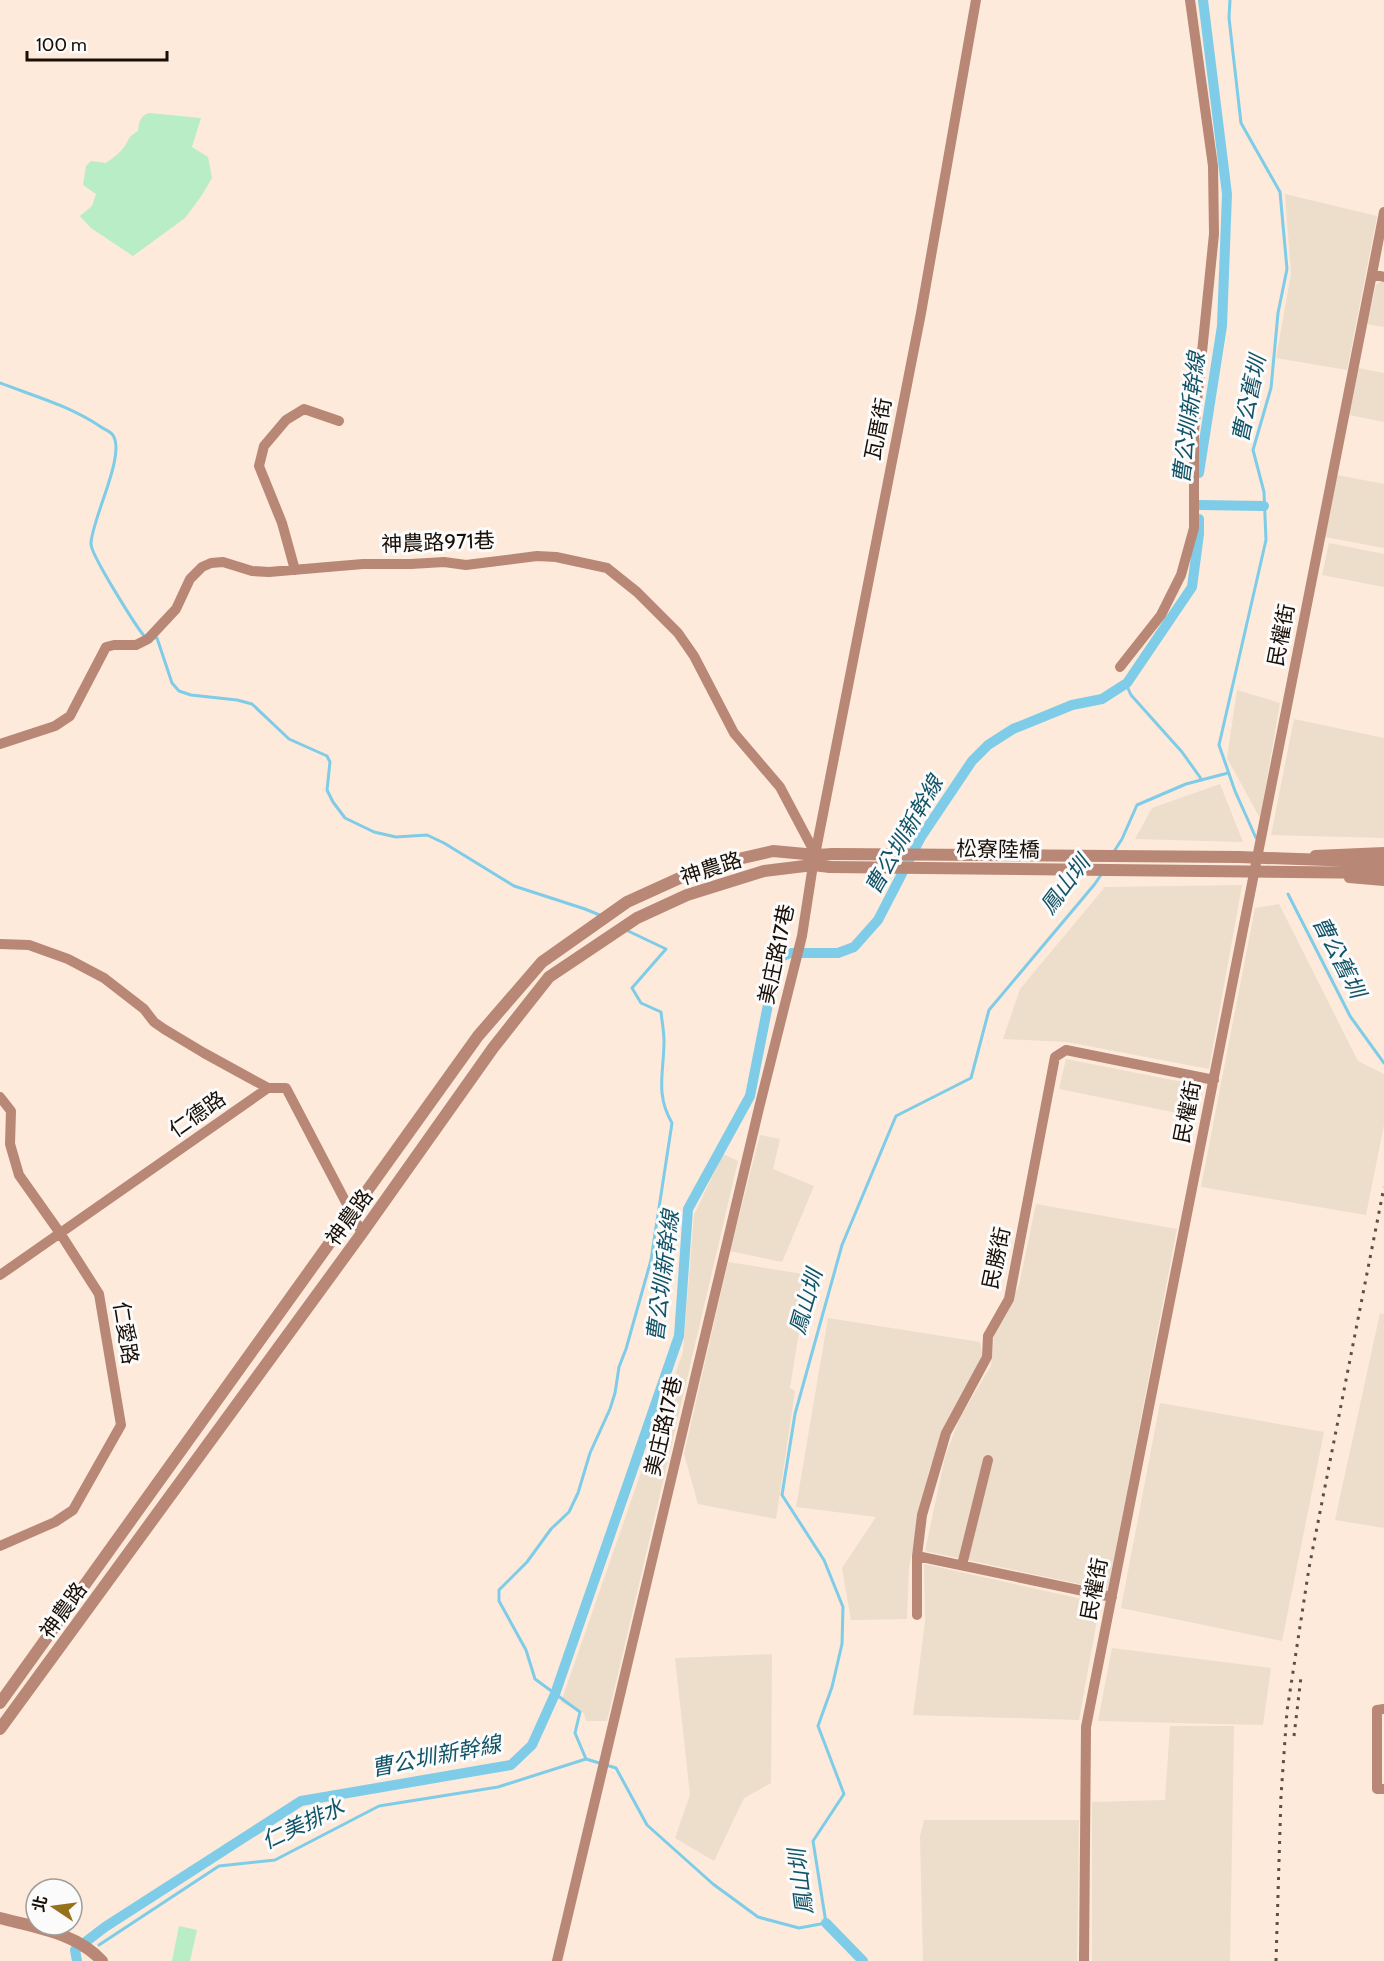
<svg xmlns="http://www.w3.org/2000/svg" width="1384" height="1961" font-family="Cabin,'Noto Sans TC',sans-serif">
<rect width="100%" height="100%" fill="#fdeada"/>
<path fill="#edddcb" d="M1285 194 1377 216 1347 370 1276 358 1291 274Z
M1384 279V327L1367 324 1376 285Z
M1358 368 1384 373V422L1349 415Z
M1337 475 1384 484V548L1325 537Z
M1329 543 1384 554V587L1322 575Z
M1237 690 1280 703 1260 818 1227 758Z
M1294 719 1384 738V838L1271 835Z
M1220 784 1243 842 1135 839 1152 808Z
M1242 885 1209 1069 1067 1042 1003 1039 1020 989 1105 887Z
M1279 904 1358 1061 1384 1074V1125L1366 1215 1201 1187 1255 908Z
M1066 1059 1203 1086 1197 1117 1059 1089Z
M760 1135 780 1139 773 1169 814 1186 782 1262 730 1251Z
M723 1154 738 1161 607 1721H586L584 1713 561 1702 683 1352 694 1215Z
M1036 1204 1177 1229 1108 1590 925 1551 945 1457 960 1417 991 1366 994 1335 1019 1285Z
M728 1262 815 1276 798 1338 790 1388 795 1391 776 1519 698 1504 684 1454Z
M1380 1313 1384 1314V1528L1335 1520Z
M828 1318 980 1342 983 1358 953 1410 929 1470 909 1567 907 1619 851 1620 842 1568 876 1517 796 1507Z
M1160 1403 1324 1432 1282 1641 1121 1608Z
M924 1564 1100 1603 1079 1720 913 1715 925 1622Z
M1112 1648 1271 1668 1263 1725 1098 1721Z
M772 1654 771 1783 744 1798 714 1861 675 1838 690 1795 675 1658Z
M1170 1726H1234L1230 1961H1092V1802L1165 1800Z
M924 1820H1079L1077 1961H923L920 1836Z"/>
<path fill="#b8edc6" d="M149 113 201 118 192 147 208 157 212 178 202 195 185 218 133 256 91 228 80 216 92 206 96 194 83 185 86 166 91 161 106 163C113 158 120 153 125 146 130 138 128 137 138 131 139 122 140 116 149 113Z
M179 1926 197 1930 190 1961H172Z"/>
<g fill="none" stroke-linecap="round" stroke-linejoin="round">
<path stroke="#7ecce8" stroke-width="3" d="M1230 0 1229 18 1241 123 1280 192 1287 269 1278 313 1271 388 1253 450 1264 492 1266 540 1219 745 1235 791 1256 838
M0 383C34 396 70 406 101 427 104 429 109 431 112 434 128 452 91 520 91 544 91 555 138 630 146 638
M152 638H157L172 683 179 691 191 695 237 700 252 704 289 739 327 756 330 762 327 790 333 802 345 818 374 832 396 837 427 835 444 843 514 886 585 909 602 916
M1126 684 1131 695 1182 752 1202 780
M1113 853 1122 839 1137 805 1186 784 1228 773
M1288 894 1350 1016 1384 1063
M586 1759 575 1733 580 1712 535 1679 526 1650 499 1601V1590L527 1562 551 1529 569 1512 578 1493 590 1453 610 1409 615 1393 619 1367 626 1349 651 1260 672 1123C655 1094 664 1072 664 1041 664 1031 662 1022 661 1012L641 1003 632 988 666 949 626 930
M99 1945 219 1866 275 1860 379 1806 498 1787 586 1759 616 1768 647 1825 713 1884 758 1917 799 1928 826 1923 813 1841 844 1794 818 1726 832 1687 842 1644 843 1607 824 1560 782 1495 795 1414 842 1245 896 1116 971 1078 989 1010 1094 885 1101 875"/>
<path stroke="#7ecce8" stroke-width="10" d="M1199 473 1222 326 1227 194 1203 0
M1199 505 1264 506
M826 1923 863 1961
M77 1961 75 1950 105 1927 301 1801 511 1765 532 1745 555 1694 679 1336 688 1209 750 1096 777 959 790 953H838L854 947 878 920 921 837 972 761 988 745 1013 729 1072 705 1102 699 1127 683 1192 587 1199 534V519"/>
<path stroke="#b98776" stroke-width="10" d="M1384 212 1372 274 1384 277
M295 570 282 523 259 466 264 446 286 420 304 409 339 421
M1120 667 1161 615 1181 575 1194 528V431L1214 234 1213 166 1190 0
M0 744 55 726 70 716 106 647 114 645H136L148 639 176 609 190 579 202 567 211 563 223 562 252 571 269 572 363 564H411L444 562 466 565 537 556 556 557 607 568 637 592 678 633 694 656 734 733 780 787 816 855
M0 944 29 945 68 959 104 978 144 1009 154 1022 164 1029 204 1053 268 1088
M0 1097 11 1111 10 1144 19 1175 60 1233 99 1294 121 1425 73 1510 55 1522 0 1546
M0 1275 268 1088H286L362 1233
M917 1556 1112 1597
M962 1565 988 1460
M917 1615V1556L922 1515 946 1433 987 1357 988 1336 1009 1299 1055 1057 1066 1050 1214 1080
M1384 1709 1377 1710V1789H1384
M557 1961 759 1108 802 936 813 865 921 313 976 0
M1084 1961 1086 1727 1372 274"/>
<path stroke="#b98776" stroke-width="12" d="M0 1703 478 1036 542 962 627 902 693 872 721 863 773 851 816 855 833 854
M0 1729 362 1233 493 1048 549 977 637 918 687 895 764 871 813 865 830 867
M0 1918C34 1927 77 1933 102 1961"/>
<path stroke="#5c4f44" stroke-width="3" stroke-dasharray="3 6" stroke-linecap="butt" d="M1294 1736 1301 1677
M1276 1961 1281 1796 1287 1711 1309 1568 1384 1187"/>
<path stroke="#b98776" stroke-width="10" d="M1315 855 1384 852
M1349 878 1384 881"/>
<path stroke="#b98776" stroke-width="12" d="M833 854 1239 857 1384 862
M830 867 1384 873"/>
</g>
<g text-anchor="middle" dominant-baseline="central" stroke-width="6" stroke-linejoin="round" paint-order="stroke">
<g font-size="21" fill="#190f06" stroke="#fbfbfb">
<text transform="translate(878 429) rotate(-79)">瓦厝街</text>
<text transform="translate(438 542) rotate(-2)">神農路971巷</text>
<text transform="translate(1281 635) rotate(-79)">民權街</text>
<text transform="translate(998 849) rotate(1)">松寮陸橋</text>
<text transform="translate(711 868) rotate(-18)">神農路</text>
<text transform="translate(776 954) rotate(-78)">美庄路17巷</text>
<text transform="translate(1187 1112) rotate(-79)">民權街</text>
<text transform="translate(197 1114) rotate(-35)">仁德路</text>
<text transform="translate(349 1217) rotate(-54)">神農路</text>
<text transform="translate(996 1258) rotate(-78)">民勝街</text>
<text transform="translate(126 1333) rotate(81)">仁愛路</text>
<text transform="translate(663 1426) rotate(-77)">美庄路17巷</text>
<text transform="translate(1094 1589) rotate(-79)">民權街</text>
<text transform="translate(63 1610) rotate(-54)">神農路</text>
</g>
<g font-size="22" font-style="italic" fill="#125467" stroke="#fbfbfb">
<text transform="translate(1249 399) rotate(-78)">曹公舊圳</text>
<text transform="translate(1189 418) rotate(-83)">曹公圳新幹線</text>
<text transform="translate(904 835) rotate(-60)">曹公圳新幹線</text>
<text transform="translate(1065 885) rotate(-53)">鳳山圳</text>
<text transform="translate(1339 957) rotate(63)">曹公舊圳</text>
<text transform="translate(663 1276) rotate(-83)">曹公圳新幹線</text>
<text transform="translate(806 1302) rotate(-74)">鳳山圳</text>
<text transform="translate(436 1756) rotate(-11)">曹公圳新幹線</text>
<text transform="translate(303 1824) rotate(-25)">仁美排水</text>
<text transform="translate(801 1882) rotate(-97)">鳳山圳</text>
</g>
</g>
<g transform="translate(54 1907) rotate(283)"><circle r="28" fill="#fbfbfb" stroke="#a19d99" stroke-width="1.5"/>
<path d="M0-4.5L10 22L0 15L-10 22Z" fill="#96721c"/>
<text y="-9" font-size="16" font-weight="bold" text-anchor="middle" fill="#190f06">北</text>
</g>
<path d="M27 51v9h140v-9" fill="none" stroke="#190f06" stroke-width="3"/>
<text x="36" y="51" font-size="18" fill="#190f06" stroke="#fbfbfb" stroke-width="4.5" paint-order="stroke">100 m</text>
</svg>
